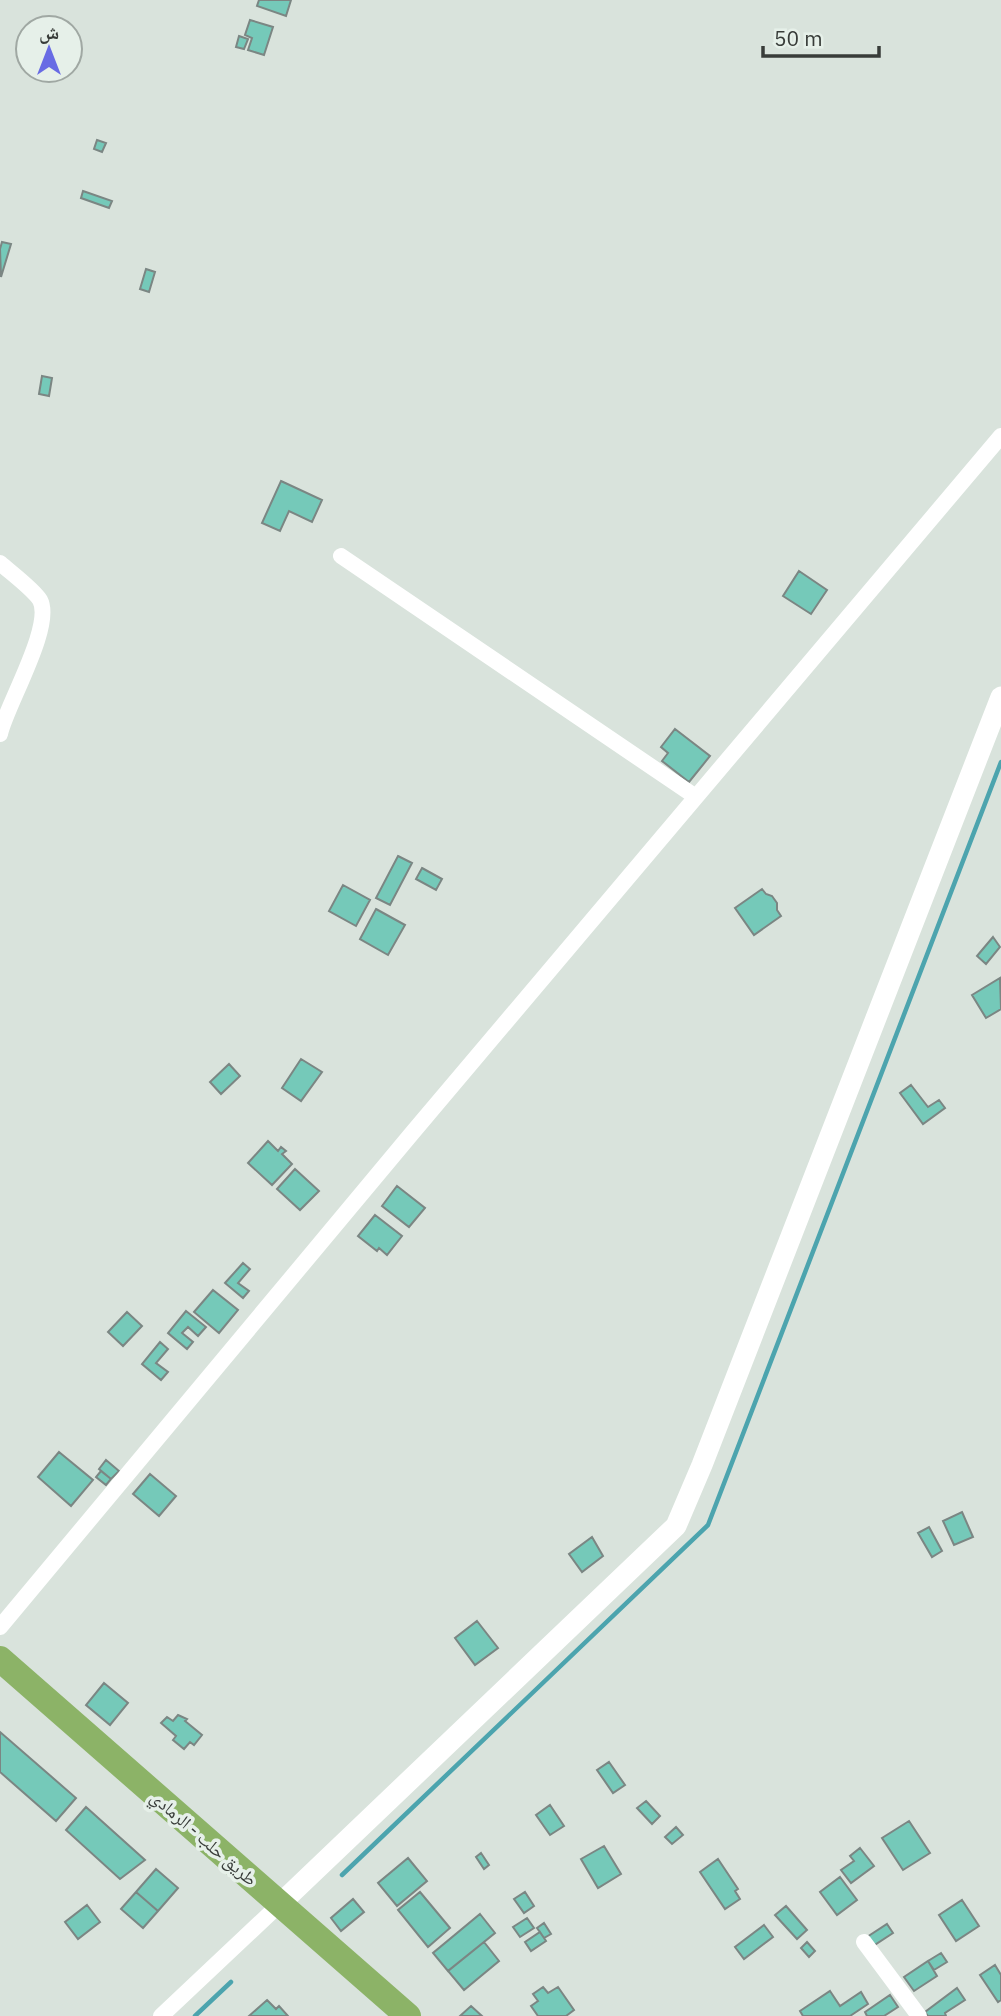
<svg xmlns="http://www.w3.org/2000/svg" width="1001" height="2016" font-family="'IBM Plex Sans','Noto Naskh Arabic',sans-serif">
<rect width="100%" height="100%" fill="#d9e3dc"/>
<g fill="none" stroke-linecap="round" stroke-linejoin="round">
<path stroke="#4ca4ae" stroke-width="4.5" d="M342 1875 708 1525 1001 762
M195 2016 231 1982"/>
</g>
<path fill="#75c9b9" stroke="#7b8683" stroke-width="2" d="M259 0H291L286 16 257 6Z
M250 20 273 27 264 55 248 50 252 38 245 35Z
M239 36 248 39 244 49 236 47Z
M97 140 106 143 102 152 94 149Z
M83 191 112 201 109 208 81 198Z
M2 242 11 244 1 277 0 249Z
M146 269 155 272 149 292 140 289Z
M42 376 52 378 49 396 39 394Z
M281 481 322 500 312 522 289 511 280 531 262 523Z
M799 571 827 590 811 614 783 596Z
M675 729 710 756 689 782 662 761 668 753 661 747Z
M398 856 412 863 390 905 376 898Z
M422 868 442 879 436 890 416 879Z
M343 885 370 900 356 926 329 911Z
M762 889 766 894 772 896 777 903V910L781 916 754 935 735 908Z
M376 909 405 925 388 955 360 939Z
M993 937 1000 947 986 964 977 956Z
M1000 978 1001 1009 986 1018 972 995Z
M301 1059 322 1072 301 1101 282 1088Z
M229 1064 240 1076 221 1094 210 1082Z
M911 1085 928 1107 939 1100 945 1108 923 1124 900 1093Z
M268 1141 278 1151 281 1147 286 1151 282 1154 292 1164 272 1185 248 1163Z
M295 1169 319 1191 300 1210 277 1189Z
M397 1186 425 1208 409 1227 382 1206Z
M375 1215 402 1236 387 1255 379 1248 377 1251 358 1236Z
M243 1263 250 1269 238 1283 249 1291 243 1298 225 1283Z
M213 1290 238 1310 219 1333 194 1312Z
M186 1311 206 1327 198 1336 188 1327 182 1333 193 1342 187 1349 168 1333Z
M127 1312 142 1326 123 1346 108 1332Z
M160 1342 168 1349 156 1363 168 1372 161 1380 142 1364Z
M59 1452 93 1480 71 1506 38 1477Z
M106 1460 119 1471 111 1479 99 1469Z
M101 1471 111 1479 106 1485 96 1477Z
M150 1474 176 1496 159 1516 133 1494Z
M962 1512 973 1537 954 1545 943 1521Z
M929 1527 942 1551 932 1557 918 1533Z
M592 1537 603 1556 582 1572 569 1554Z
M477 1621 498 1648 475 1665 455 1638Z
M104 1683 128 1703 110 1725 86 1705Z
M178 1715 187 1719 185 1721 202 1735 194 1745 190 1742 184 1749 173 1740 176 1736 161 1723 167 1717 173 1721Z
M0 1732 76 1798 56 1821 0 1772Z
M609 1762 625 1785 613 1793 597 1770Z
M646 1801 660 1816 652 1824 637 1808Z
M550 1805 564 1826 550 1835 536 1815Z
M86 1807 145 1860 120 1879 66 1830Z
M909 1821 930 1853 903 1870 882 1838Z
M676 1827 683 1835 672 1844 665 1837Z
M604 1846 621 1874 598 1888 581 1859Z
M860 1848 874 1866 851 1883 841 1870 854 1861 850 1856Z
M481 1853 489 1865 484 1869 476 1857Z
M408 1858 427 1881 397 1906 378 1883Z
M718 1859 738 1889 735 1891 740 1899 725 1909 700 1872Z
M156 1869 178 1888 158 1911 136 1892Z
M840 1877 857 1900 837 1915 820 1892Z
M136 1892 158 1911 143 1928 121 1909Z
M420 1892 450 1928 428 1947 398 1910Z
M525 1892 534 1906 524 1913 514 1899Z
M353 1899 364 1912 341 1931 331 1918Z
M962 1900 979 1926 956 1941 939 1915Z
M87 1905 100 1922 78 1939 65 1922Z
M786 1906 807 1930 797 1939 775 1915Z
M480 1914 495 1933 448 1971 433 1953Z
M527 1918 534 1928 520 1937 513 1927Z
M544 1923 551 1934 544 1938 537 1928Z
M887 1924 893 1933 873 1946 867 1937Z
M764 1925 773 1937 744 1959 735 1947Z
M540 1932 546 1941 531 1951 525 1942Z
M484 1942 499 1961 464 1990 448 1971Z
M807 1942 815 1951 809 1957 801 1948Z
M941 1953 947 1962 934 1970 928 1961Z
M928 1961 937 1976 914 1991 904 1977Z
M995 1965 1001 1975V2000L998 2002 980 1975Z
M543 1987 548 1993 558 1987 574 2010 566 2016H538L531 2006 538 2001 533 1994Z
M957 1988 965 2000 945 2013 946 2016H928L925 2012Z
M830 1991 840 2006 861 1992 868 2004 850 2016H803L800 2011Z
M890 1995 898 2007 884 2016H867L865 2012Z
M267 2000 276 2009 279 2006 288 2016H249Z
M471 2006 482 2016H460Z"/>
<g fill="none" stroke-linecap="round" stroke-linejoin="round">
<path stroke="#fff" stroke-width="16" d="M341 556 696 797
M0 563C10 572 33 589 40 600 54 626 6 706 0 734
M0 1627 413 1132 1001 436
M864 1942 919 2016
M161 2016 280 1904"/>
<path stroke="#fff" stroke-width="21" d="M280 1904 676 1526 702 1465 1001 697"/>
<path stroke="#8cb367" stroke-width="26" d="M0 1659 408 2016"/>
</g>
<g text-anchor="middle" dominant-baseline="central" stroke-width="7" stroke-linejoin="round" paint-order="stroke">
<g font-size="18" fill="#383c39" stroke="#e6f0e9">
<text transform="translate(204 1838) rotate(41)">طريق حلب - الرمادي</text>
</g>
</g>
<g transform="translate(49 49)"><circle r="33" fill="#e6f0e9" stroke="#a0a8a3" stroke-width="2"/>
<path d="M0-5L12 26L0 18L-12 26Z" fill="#686be4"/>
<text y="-10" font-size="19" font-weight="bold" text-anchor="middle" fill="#383c39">ش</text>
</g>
<path d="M763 46v10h116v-10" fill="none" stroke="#383c39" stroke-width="3.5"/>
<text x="774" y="46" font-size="21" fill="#383c39" stroke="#e6f0e9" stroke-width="5" paint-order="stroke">50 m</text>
</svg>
